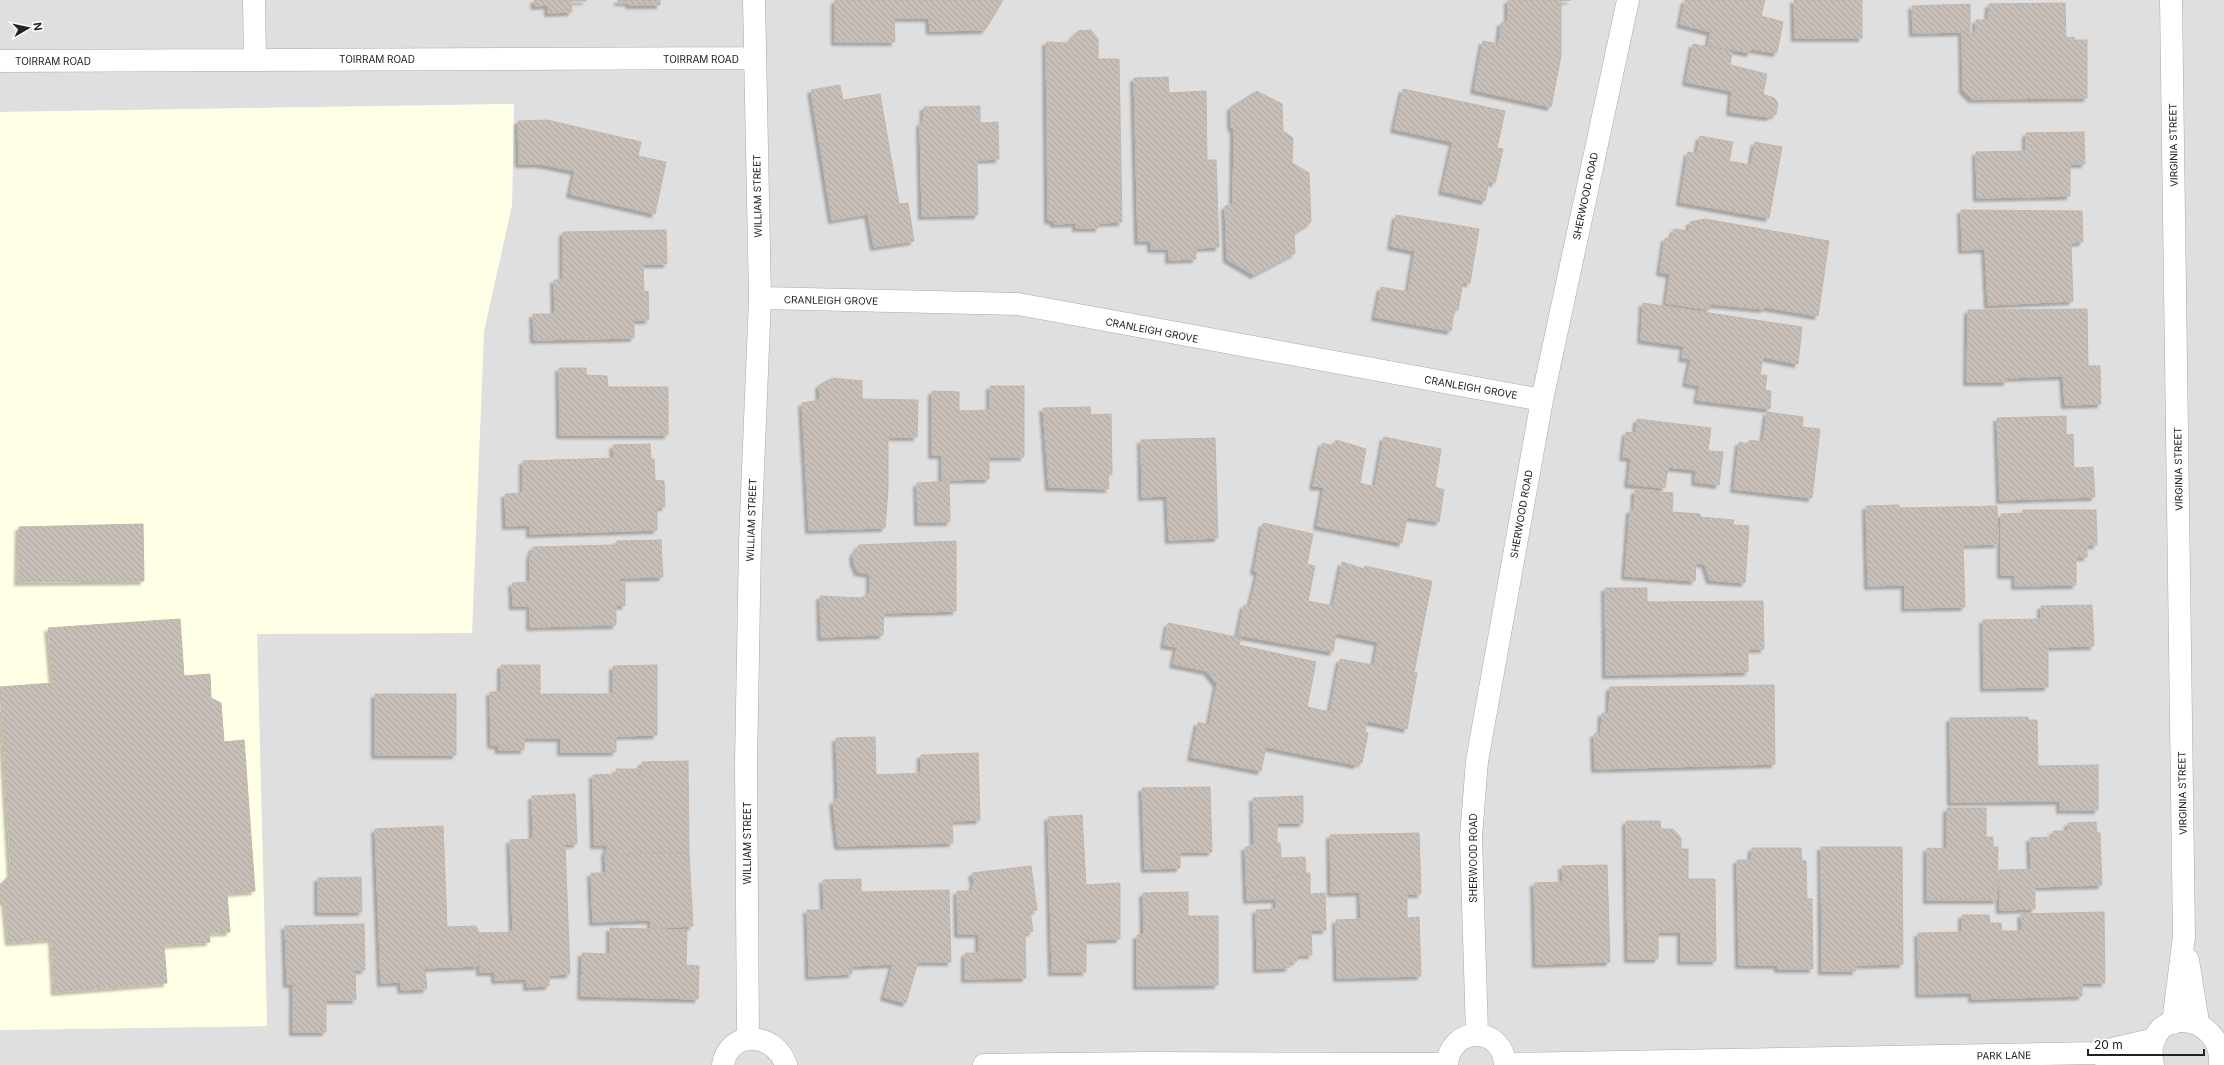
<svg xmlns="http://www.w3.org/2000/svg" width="2224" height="1065" font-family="Inter,sans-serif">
<defs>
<pattern id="building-back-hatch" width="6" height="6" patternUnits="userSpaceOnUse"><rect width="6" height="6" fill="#c7bfb8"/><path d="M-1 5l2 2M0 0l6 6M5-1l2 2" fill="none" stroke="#aba49e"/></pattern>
<filter id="shadow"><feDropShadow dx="-3.5" dy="3.5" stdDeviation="1" flood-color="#0004"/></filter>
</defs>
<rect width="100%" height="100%" fill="#f2efe9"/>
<path fill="#e0dfdf" d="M0 0H2224V1065H0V1030L267 1026 257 634 471 633 484 331 512 205 514 104 0 112Z"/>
<path fill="#ffffe5" d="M514 104 512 205 484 331 472 633 257 634 267 1026 0 1030V112Z"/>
<path fill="url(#building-back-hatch)" stroke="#c4b6ab" filter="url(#shadow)" d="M534 0H586V1H571L572 12 548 13V5L535 6Z
M618 0H660V5H629V2H618Z
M835 0H1003L985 30 930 31 929 18H894L895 42H835Z
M1508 0H1571L1561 1V56L1551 107 1474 90 1483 41 1499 44 1501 23 1508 22Z
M1685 0H1765L1761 16 1783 22 1777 53 1751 49 1750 53 1708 45 1711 32 1680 24Z
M1794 0H1862V38H1795Z
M2065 3 2066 38 2074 37V40H2087V98L1972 99 1963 90 1962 33H1976V20H1988L1989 4Z
M1970 4V32L1913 33 1912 6Z
M1091 30 1098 39V59H1119L1122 222 1099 223V228H1076V223L1054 224V221L1048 220 1046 42 1071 43V39L1078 31Z
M1693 44 1732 52 1730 65 1767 74 1763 94 1774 98 1778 103 1776 114 1768 117 1730 112 1732 91 1686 82Z
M1168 77 1169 93 1206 91 1207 160H1216L1219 247 1196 248V259L1169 260V249H1151V241H1138L1134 78Z
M840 85 843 100 880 94 899 204 908 203 914 241 874 247 868 214 832 220 811 90Z
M1403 89 1505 111 1497 148 1503 149 1495 183 1489 181 1485 201 1442 191 1453 142 1394 129Z
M1257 91 1282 104 1283 131 1293 138 1292 163 1309 173 1311 222 1294 233 1295 253 1254 275 1227 259 1225 206 1233 205 1234 130 1231 126V107Z
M980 106V123L998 122 999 159 977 160 978 215 922 216 920 123H923L924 107Z
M547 120 641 142 638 156 666 162 655 214 570 194 575 171 541 164H519L518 121Z
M2084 132 2085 164H2070V196L1977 198 1976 152 2026 151V133Z
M1700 136 1733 142 1729 161 1751 165 1755 142 1782 147 1769 218 1680 202 1688 152 1697 154Z
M1961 210 2082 211 2083 242 2071 243 2073 301 1988 305 1985 249 1962 250Z
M1396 215 1479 229 1470 283 1463 282 1458 310H1454L1451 331 1375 317 1381 287 1408 292 1415 251 1391 246Z
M1705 219 1829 241 1818 316 1765 307 1764 309 1711 304 1709 310 1666 303 1670 274 1660 272 1665 238 1671 239 1674 229 1689 231 1690 222Z
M666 230 667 264H643L644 292 648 291 649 320H634V338L534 340 533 314H555L554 280H563V232Z
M1643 303 1802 327 1798 364 1763 357 1760 375H1767L1765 390 1771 391 1770 409 1697 400 1700 386 1686 383 1691 359 1682 358 1684 346 1641 340Z
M2087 309 2088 366H2100L2101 404 2065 405 2063 376 2006 378 2007 382H1967L1968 310Z
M559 368H586V375L607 376 608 387H668V435H560Z
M832 378 862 381V399L918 400 917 437H888V490L885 528 809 530 802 403 820 400 819 385Z
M990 386H1024V457H989V479L942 480V455H932V391L959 392V411L990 410Z
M1090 407 1091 415 1111 414 1112 474H1108L1109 489 1049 487 1043 408Z
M1767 412 1803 417 1802 427 1820 429 1812 498 1734 489 1739 442 1748 444 1750 440 1763 442Z
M2066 416V435L2073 434 2074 468 2093 467 2095 497 2000 500 1997 418Z
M1637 419 1711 428 1708 451 1723 452 1719 485 1695 482 1696 470 1668 467 1665 488 1628 484 1631 458 1623 457 1626 432 1636 433Z
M1384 437 1441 449 1435 487 1444 490 1439 522 1407 517 1402 543 1317 526 1324 487 1313 486 1322 443 1333 446 1336 440 1366 449 1360 483 1375 487Z
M1215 438 1218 538 1169 540 1167 496 1142 497 1141 440Z
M650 444 651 459H654L655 480 664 481 665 507H657V530L530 534V525L506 526 505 494 523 493V461L614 458 613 445Z
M949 481 950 522H918L917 483Z
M1635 490 1673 493 1672 512 1700 514V517L1734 520 1733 525 1749 526 1745 583 1710 580 1705 564 1696 563 1695 581 1625 576 1630 510H1634Z
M1899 505V508L1997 506 1998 544 1963 545 1965 607 1905 608V585L1868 586 1866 506Z
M2023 510H2096L2097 545H2087V557H2076V585L2015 586V575H2001V514L2023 513Z
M1263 523 1313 534 1307 564 1315 566 1308 601 1333 606 1342 562 1364 569 1365 566 1432 581 1414 672 1374 665 1378 642 1336 633 1333 652 1238 635 1244 605 1250 606 1258 572 1254 571Z
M143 524 144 581 18 582 19 527Z
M661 540 663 577 619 578V583H625V606L616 605V625L530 627V606H513L512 583 530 582V557L533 547 615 545 617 541Z
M956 541V611L884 613 883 635 821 637 820 596 862 598 870 592V574L858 572 854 563 853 555 859 545Z
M1605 588H1647V602L1763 601 1764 649H1748V672L1606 675Z
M2092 605 2094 646 2048 647V687L1984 688 1983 620 2041 619V606Z
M180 619 184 676 210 674 211 698 221 703 224 742 244 740 255 891 227 893 230 932 209 933 210 942 164 945 167 983 55 992 52 939 9 942 5 901H0V885L11 874 0 687 53 683 48 628Z
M1168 623 1241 638 1239 645 1316 662 1307 707 1330 712 1340 659 1417 673 1407 729 1367 721 1365 732 1368 733 1362 763 1358 762 1357 765 1266 747 1261 771 1191 757 1198 722 1209 725 1217 684 1207 671 1173 664 1177 647 1164 645Z
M501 665H540V694H613V666L657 665V735L616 736V752H561V738H524V750H499L498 745H491L490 692H501Z
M1774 685 1775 764 1595 769 1594 734 1601 733 1602 713 1609 714 1610 687Z
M375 694H456V755H375Z
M2028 717 2029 720H2037L2038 766 2098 765V810H2060V801L1951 802 1950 718Z
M875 737 876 775 921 773V755L978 753 980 820 952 821 953 843 838 846 833 802 838 798 836 738Z
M688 761 689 853 605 854 608 845H594L593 775 617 774 616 769H642V762Z
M1210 787 1212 852H1180V868L1145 869 1142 788Z
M575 794 577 844H565L570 974 549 975V986L527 987V979L495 980V972H480L479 933 513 932 510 840 533 839 532 796Z
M1303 796V823H1277V843H1280L1281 858 1305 857 1306 874H1276V899L1247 900 1245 847 1254 846 1253 798Z
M1947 808H1986V837H1993V847H1998L1997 900H1927V848L1947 849Z
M1082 815 1086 885 1120 883V939L1086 940V972H1052L1048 817Z
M1626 821H1660L1661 829H1673L1681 838V849H1688V879H1715L1716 961H1681V932H1658V959H1628Z
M2096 822 2097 833H2100L2102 885 2035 887V909L2000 910 1999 870 2031 869 2030 838 2054 837 2053 831H2068V823Z
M443 826 447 927 476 926 479 933 478 966 425 968 427 989 401 990V982L381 983 375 829Z
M1419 833 1421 894H1407V918L1419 917 1421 976 1337 978 1336 920 1361 919 1360 892 1331 893 1330 835Z
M1821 847H1902L1903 964 1856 965V971H1822Z
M1752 848H1801L1802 861H1806L1807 899H1812L1813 969H1778V965H1739L1737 860H1751Z
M689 853 693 926 651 928V920L593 922 591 873H606L605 854Z
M1607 865 1610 962 1536 964 1534 883 1563 882 1562 866Z
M1031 866 1037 910 1030 912 1033 931 1025 934 1026 978 965 979V953H979V934H958L957 891H971L974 882 972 873Z
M1310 873V894L1325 893 1326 930H1311L1312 955H1297V961L1289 962V968L1257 969 1256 910 1276 909V874Z
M361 877 362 912H318V878Z
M861 879V892L949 890 951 962H918L906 1003 884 997 893 964 852 966V974L809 976 807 910H824L823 880Z
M1188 892V916H1218V985L1137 986V935H1144L1143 893Z
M2104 912 2105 983H2082V996L1972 999V993L1919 994 1918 933 1962 932V915H1989L1990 923H2001L2002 931H2022L2021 914Z
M364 924 365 970H355L356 1000H326V1032H293V984H287L285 926Z
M610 928 687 930 686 965 699 966 698 999 581 996 582 953 610 954Z"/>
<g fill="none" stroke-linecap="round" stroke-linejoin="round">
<defs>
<path id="minor" d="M254 0 255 60
M2171 0 2184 937 2173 1023
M0 61 754 58
M760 298 1018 304 1542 400
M2188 960 2198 1022
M1477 1034 1471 837 1477 761 1542 400 1628 0
M748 1039 746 763 750 543 760 298 754 0
M2098 1054 2139 1065
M1506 1064 2095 1053 2155 1039
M723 1065C728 1030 775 1031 786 1065
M984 1065 1149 1063 1447 1064
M1447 1065C1450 1025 1503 1025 1505 1065
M2153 1065C2140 1004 2224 1009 2220 1065"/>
</defs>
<use href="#minor" stroke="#a9a9a9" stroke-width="23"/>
<use href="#minor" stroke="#fff" stroke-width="22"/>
</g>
<g text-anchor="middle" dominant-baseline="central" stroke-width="3.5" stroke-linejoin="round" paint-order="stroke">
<g font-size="10" fill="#222" stroke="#fff">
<text x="377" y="59">TOIRRAM ROAD</text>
<text x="701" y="59">TOIRRAM ROAD</text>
<text x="53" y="61">TOIRRAM ROAD</text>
<text transform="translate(2173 145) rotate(-91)">VIRGINIA STREET</text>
<text transform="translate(757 196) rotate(-91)">WILLIAM STREET</text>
<text transform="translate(1585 196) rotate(-78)">SHERWOOD ROAD</text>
<text transform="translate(831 300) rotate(1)">CRANLEIGH GROVE</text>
<text transform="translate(1152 330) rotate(11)">CRANLEIGH GROVE</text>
<text transform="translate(1471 387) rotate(10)">CRANLEIGH GROVE</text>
<text transform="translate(2178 469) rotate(-91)">VIRGINIA STREET</text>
<text transform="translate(1521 514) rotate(-80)">SHERWOOD ROAD</text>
<text transform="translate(751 520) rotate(-88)">WILLIAM STREET</text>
<text transform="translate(2182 793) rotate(-91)">VIRGINIA STREET</text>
<text transform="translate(747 843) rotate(-90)">WILLIAM STREET</text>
<text transform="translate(1473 858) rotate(-90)">SHERWOOD ROAD</text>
<text transform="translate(2004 1055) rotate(-1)">PARK LANE</text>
</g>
</g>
<g transform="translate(28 28) rotate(81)" stroke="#ffffff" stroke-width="3" paint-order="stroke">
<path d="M0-3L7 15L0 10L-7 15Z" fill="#222222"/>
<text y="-6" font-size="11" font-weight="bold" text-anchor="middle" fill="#222222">N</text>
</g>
<path d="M2088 1049v6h116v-6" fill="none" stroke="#222222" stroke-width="2"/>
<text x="2094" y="1049" font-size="12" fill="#222222" stroke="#ffffff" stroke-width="3" paint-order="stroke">20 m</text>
</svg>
